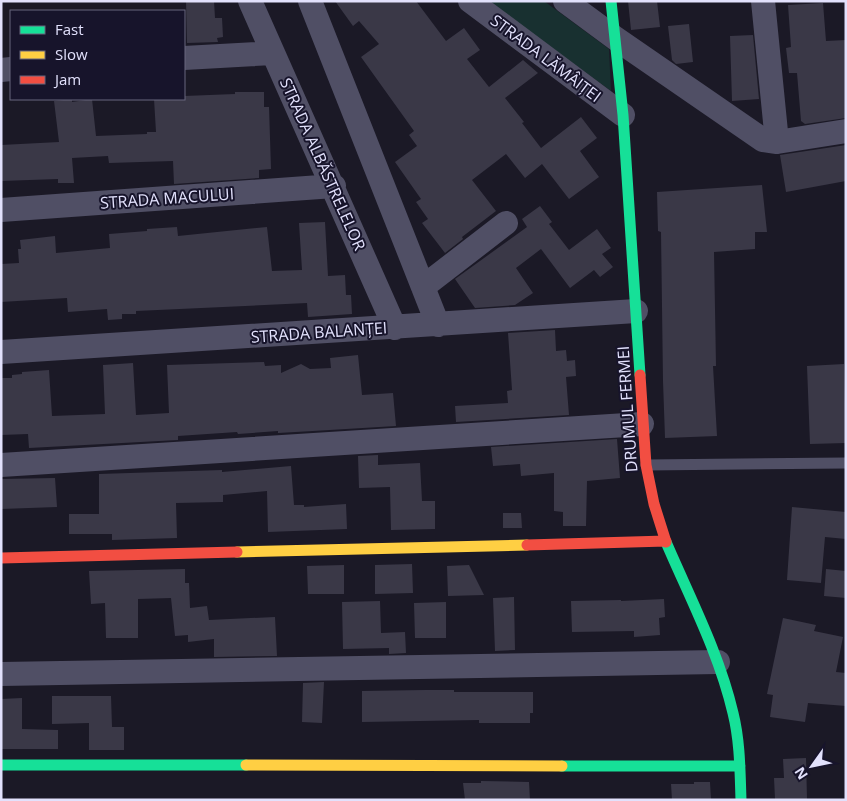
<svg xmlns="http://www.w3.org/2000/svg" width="847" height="801" font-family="'Open Sans',sans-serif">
<rect width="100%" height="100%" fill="#1b1926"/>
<path fill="#183030" d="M488 1H544L609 49 611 91Z"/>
<path fill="#3a3847" d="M186 1H214L215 18H222L223 37 217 38 218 42 187 43Z
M335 1H416L446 41 464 28 480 50 467 59 489 87 523 60 538 73 505 98 524 122 522 123 541 148 581 117 597 138 580 151 599 177 569 199 542 164 525 178 506 154 472 180 496 211 462 237 463 239 445 253 422 223 428 219 416 202 421 199 395 162 417 146 409 135 414 131 361 57 379 44 359 21 353 26Z
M628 1H657L660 27 631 30Z
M823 3 826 41 846 40V118L805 124 801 121 797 73H789L786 48 791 47 788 5Z
M689 24 693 62 676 64 672 60 668 26Z
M753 35 759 99 732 101 730 36Z
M235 92H264V107H269L271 169 259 170V178L174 184 173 161 109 163 108 156 72 158 74 183H58V179L1 181V145L59 142 54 101 72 99V102L92 99 96 136 147 134V132H156L154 99H184V96L235 94Z
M846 145V181L786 192 780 155Z
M762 185 767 232H755V249L714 252 716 366H713L717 436 665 438 663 381 661 232 658 231 657 192Z
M540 206 552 222 549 224 569 250 597 229 611 248 602 254 613 267 600 277 594 270 570 288 541 249 516 268 533 293 515 305 475 308 455 279 527 227 522 219Z
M325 222 328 276 345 275 346 295H351L352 314 308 317 307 303 136 311V314H122V319L108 320 107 309 68 312 67 298 1 302V264L19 263 18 249H21L20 240 55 236 56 253 110 248 109 234 147 231V229L177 227 178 236 267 227 272 271 302 270 299 223Z
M555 330 556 351 566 350 567 361 575 360 576 376 566 377 569 415 456 422 455 406 508 403 507 391 512 390 508 333Z
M358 355 362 395 393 393 396 426 313 431 278 433V431L238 434 237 432 178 436V440L29 448 28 434 1 435V378H12V375L22 374V372L49 370 52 416 105 414 103 365 133 363 136 415 169 413 167 365 264 362 265 366 281 365V373L301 364 310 369 331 368 330 358Z
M844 364 846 443 810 444 807 366Z
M617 439 620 478 587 481 586 526H563V512L554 511V473L521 476 520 464 493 466 491 447Z
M378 455V465L420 463 422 501H435V529L391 530 390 487 359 488 358 456Z
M291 466 294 505H304V507L346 504 347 529 268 532 267 491 223 495V502L176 503 177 538 112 540V534H69V514H99V474L222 470V472Z
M55 478 57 507 1 509V479Z
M792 507 846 512V539L825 537 821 583 787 580Z
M503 513H521L522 528H503Z
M412 564 413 593 375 594V565Z
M344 565V594H308L307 566Z
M469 565 484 595 448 596 447 566Z
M185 569V583H189L190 608 207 606 209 620 275 617 277 656 214 657V639L188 642V635L175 636 171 598 138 599V638H106L105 603 91 604 89 571Z
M826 569 846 571V598L824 596Z
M514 597 515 650 495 651 493 598Z
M664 599 665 617 659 618 660 635 634 637V631L572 632 571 601 621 600V601Z
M380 601 381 633 405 632 406 653 389 654V648L343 649 342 602Z
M446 602V638H415L414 603Z
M783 618 816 625 814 631 843 637 836 672 846 673V706L808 703 805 722 770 717 773 695 767 694Z
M324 682 322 723 302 722 303 683Z
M425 690H454V692H533V713H530V723H479V720L362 722V691Z
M52 696H111L112 727H124V750H89V723L52 724Z
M22 698V729L58 730V749H1V699Z
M806 758 807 799H775L774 778H784L783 759Z
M481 781 529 782 530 800H465L463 783H481Z
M694 782H710L711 800H672L671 784H694Z"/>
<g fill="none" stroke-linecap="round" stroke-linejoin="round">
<path stroke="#504f65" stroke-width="11" d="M646 465 846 463"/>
<path stroke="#504f65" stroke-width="24" d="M250 1 395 328
M310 1 438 325
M470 1 623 115
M565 1 615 38 763 140 777 142 846 131
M763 1 777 142
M184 58 273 53
M1 70 11 69
M1 210 334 186
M423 287 506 223
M1 352 636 311
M1 465 642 424
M1 674 718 662"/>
<path stroke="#16e098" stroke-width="11" d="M611 1 623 115 640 375
M666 542C690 598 719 653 733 713 740 741 740 771 741 800
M1 765H246
M562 766H740"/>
<path stroke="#ffcf43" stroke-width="11" d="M237 552 527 545
M246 765 562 766"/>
<path stroke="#f24e42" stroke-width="11" d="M640 375 646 465 654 504 666 542
M527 545 666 541
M1 558 237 552"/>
</g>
<g text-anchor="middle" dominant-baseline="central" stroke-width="4" stroke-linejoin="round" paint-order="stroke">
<g font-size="16" fill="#e2e1fc" stroke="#17142b">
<text transform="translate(546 58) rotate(37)">STRADA LĂMÂIȚEI</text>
<text transform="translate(323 164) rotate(66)">STRADA ALBĂSTRELELOR</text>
<text transform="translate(167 198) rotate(-4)">STRADA MACULUI</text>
<text transform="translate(319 332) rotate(-4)">STRADA BALANȚEI</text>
<text transform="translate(627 409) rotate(-94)">DRUMUL FERMEI</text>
</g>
</g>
<rect width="847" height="801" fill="none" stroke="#e2e1fc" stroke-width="5"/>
<rect x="10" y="10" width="175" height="90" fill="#17142b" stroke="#68667f"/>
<rect x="20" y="26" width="25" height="8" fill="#16e098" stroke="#68667f"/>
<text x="55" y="35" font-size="15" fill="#e2e1fc">Fast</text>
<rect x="20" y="51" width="25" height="8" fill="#ffcf43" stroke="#68667f"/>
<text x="55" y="60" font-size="15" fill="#e2e1fc">Slow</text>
<rect x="20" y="76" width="25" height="8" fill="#f24e42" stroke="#68667f"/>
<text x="55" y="85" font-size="15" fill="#e2e1fc">Jam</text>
<g transform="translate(812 766) rotate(237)" stroke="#17142b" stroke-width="4" paint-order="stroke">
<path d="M0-4L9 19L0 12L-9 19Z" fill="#e2e1fc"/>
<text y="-8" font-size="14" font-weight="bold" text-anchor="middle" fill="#e2e1fc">N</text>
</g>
</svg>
